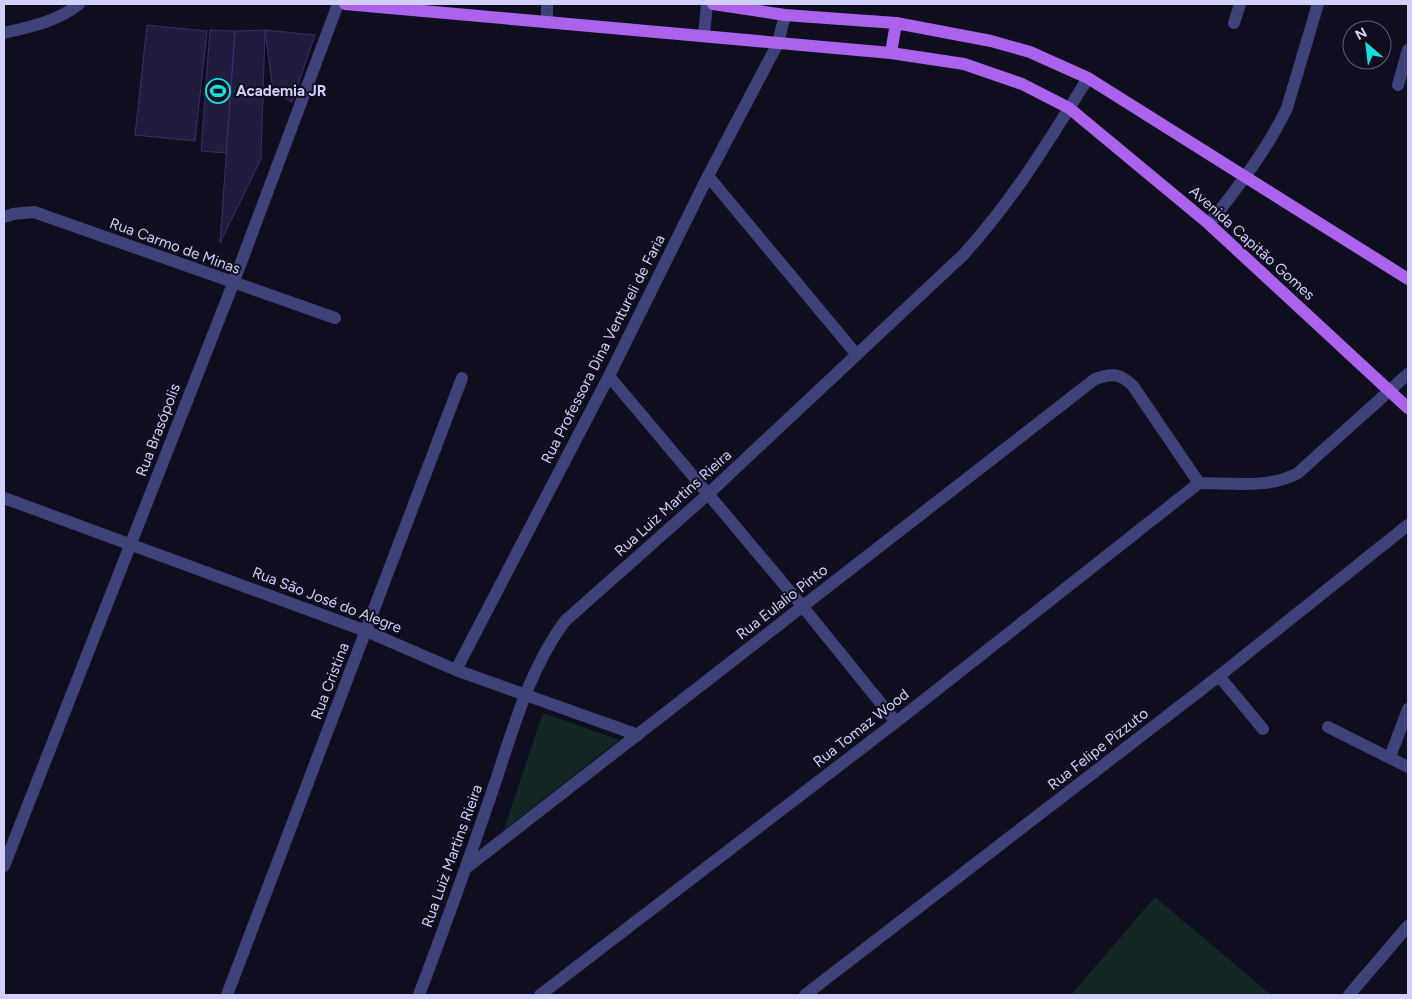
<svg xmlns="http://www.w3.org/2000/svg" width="1412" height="999" font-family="Figtree,sans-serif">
<rect width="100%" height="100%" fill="#0f0e1e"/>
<path fill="#122724" d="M543 713 619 740 504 830Z
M1155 897 1271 995H1071Z"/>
<path fill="#1f1c3d" stroke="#363166" d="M147 25 207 31 195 141 135 135Z
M210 30 235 31 226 153 201 151Z
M265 30 315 35 292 102 273 91Z
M265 30 261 159 220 243 235 31Z"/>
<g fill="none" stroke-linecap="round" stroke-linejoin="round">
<path stroke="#3e4278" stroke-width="12" d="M547 21V4
M1234 23 1240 4
M4 33C29 27 59 21 79 4
M704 35 707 4
M1398 85 1408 50
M708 176 857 355
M4 217 13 214 34 212 335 318
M1209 224C1238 187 1267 150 1287 108L1318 4
M609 376 803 607 896 722
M1199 483C1231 483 1269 489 1298 473L1408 374
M4 498 366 631 456 670 638 735
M456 670 609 376 708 176 778 43 785 15
M1219 676 1263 729
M1328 727 1408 767
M1390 757 1408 709
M4 866 233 284 338 4
M466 868 1095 379C1112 373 1120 373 1133 386L1199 483
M227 995 462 378
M419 995C444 929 468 862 491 795 511 737 527 672 565 621L707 495 963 255C1012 202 1050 139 1088 78
M540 995 896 722 1199 483
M805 995 1219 676 1408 525
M1349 995 1408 926"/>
<path stroke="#ab63ee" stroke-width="12" d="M345 4 891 53 964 64 1022 84 1069 108 1209 224 1408 408
M713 4 785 15 896 23 991 41 1030 52 1088 78 1408 279
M891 53 896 23"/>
</g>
<defs>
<symbol id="stadium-ring" viewBox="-11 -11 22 22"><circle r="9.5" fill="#0f0e1e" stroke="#18dfdd" stroke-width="1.5"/><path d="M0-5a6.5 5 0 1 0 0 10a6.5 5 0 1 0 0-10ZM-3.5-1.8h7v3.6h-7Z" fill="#18dfdd"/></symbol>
</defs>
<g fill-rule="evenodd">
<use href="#stadium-ring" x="204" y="77" width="28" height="28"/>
</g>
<g text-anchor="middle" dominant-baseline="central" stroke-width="4" stroke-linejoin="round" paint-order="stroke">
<g font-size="15" font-weight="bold" fill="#d0d0fa" stroke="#0f0e1e" text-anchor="start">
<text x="236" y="91">Academia JR</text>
</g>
<g font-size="15" fill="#d0d0fa" stroke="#0f0e1e">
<text transform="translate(1252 243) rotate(42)">Avenida Capitão Gomes</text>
<text transform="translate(175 246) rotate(20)">Rua Carmo de Minas</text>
<text transform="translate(603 349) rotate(-63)">Rua Professora Dina Ventureli de Faria</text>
<text transform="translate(158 430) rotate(-69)">Rua Brasópolis</text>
<text transform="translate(673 503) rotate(-42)">Rua Luiz Martins Rieira</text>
<text transform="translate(327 600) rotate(21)">Rua São José do Alegre</text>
<text transform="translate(782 602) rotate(-38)">Rua Eulalio Pinto</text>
<text transform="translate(330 681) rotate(-69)">Rua Cristina</text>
<text transform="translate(861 728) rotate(-38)">Rua Tomaz Wood</text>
<text transform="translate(1098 749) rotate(-38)">Rua Felipe Pizzuto</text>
<text transform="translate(452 856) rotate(-70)">Rua Luiz Martins Rieira</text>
</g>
</g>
<rect width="1412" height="999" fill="none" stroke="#d0d0fa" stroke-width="10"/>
<g transform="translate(1367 45) rotate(332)"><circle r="24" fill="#0f0e1e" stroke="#5c5c76"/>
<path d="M0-4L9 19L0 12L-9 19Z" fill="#18dfdd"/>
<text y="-8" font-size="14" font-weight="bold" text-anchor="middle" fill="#d0d0fa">N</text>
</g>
</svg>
